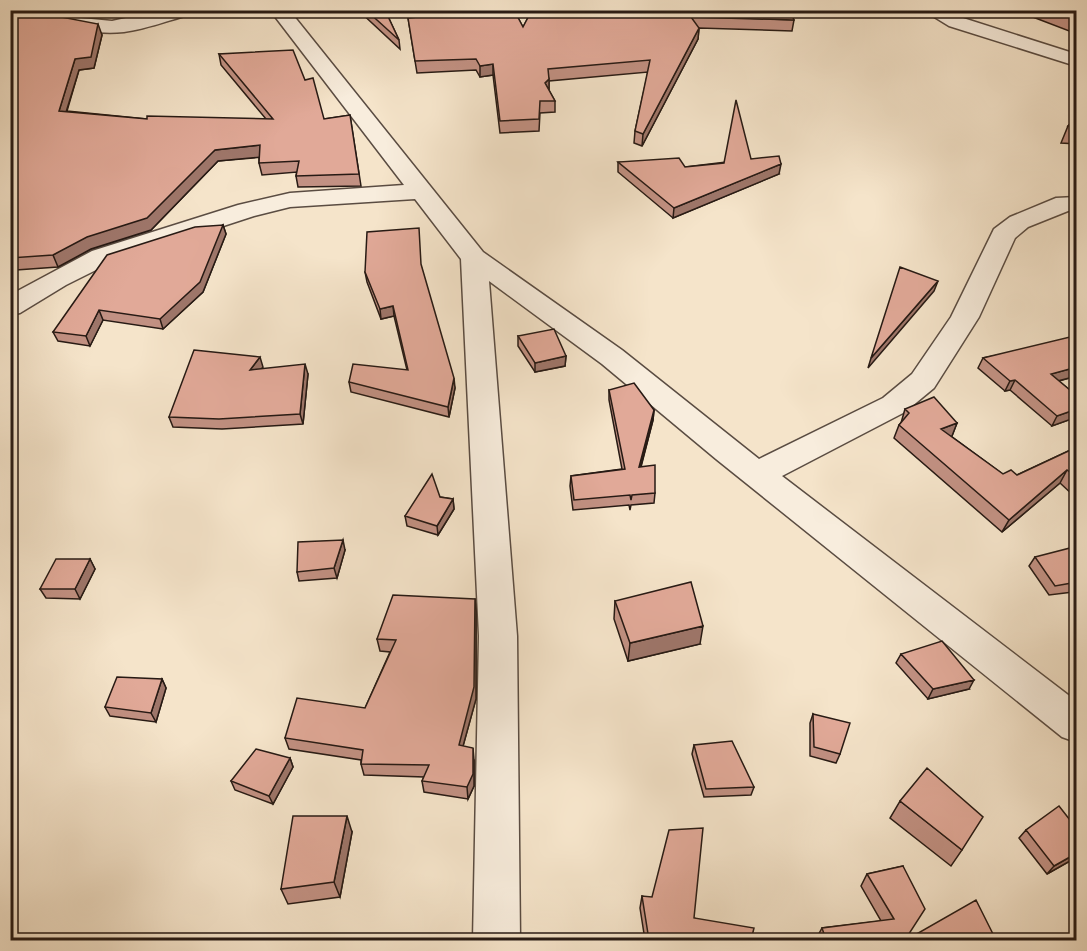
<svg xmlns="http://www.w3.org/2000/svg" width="1087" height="951" font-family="'IM FELL English',serif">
<rect width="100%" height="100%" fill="#f5e4ca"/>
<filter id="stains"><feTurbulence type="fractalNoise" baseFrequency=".00333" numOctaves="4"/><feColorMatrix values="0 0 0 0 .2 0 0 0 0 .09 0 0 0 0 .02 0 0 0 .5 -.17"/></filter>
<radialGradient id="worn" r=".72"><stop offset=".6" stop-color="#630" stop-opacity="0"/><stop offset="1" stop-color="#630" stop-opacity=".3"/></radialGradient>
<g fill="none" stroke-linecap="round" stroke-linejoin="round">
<defs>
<path id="minor" d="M21 10H52L81 18 112 21 163 10H194L192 14C169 20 147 29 124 32 89 36 56 24 23 14Z
M270 10H289L483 252 622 350 759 459 883 398 912 374 951 317 994 229 1010 217 1056 198 1076 197V211H1068L1028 227 1015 238 979 317 934 388 905 412 782 476 1076 701V742L1062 737 716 459 602 364 489 281 517 636 520 940H473L479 636 461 259 415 199 290 207 254 216 110 263 66 285 20 313 10 315V295L92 251 238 205 290 193 404 185Z
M923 10H948L963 18 1076 54V66L949 26Z"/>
</defs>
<use href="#minor" stroke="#5a4c42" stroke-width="3"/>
<use href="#minor" fill="#f8eddd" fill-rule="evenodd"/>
</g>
<path fill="#c29183" stroke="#271a14" stroke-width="1.5" d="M10 10 102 35 94 68 79 70 67 111 147 119H266L221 65 219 54 305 80 324 119 350 115 361 186 298 187 296 176 297 172 262 175 259 163V157L218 161 151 230 91 249 58 267 16 270 10 281Z
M206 10H238L240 17 207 16Z
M358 10H385L399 40 400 49Z
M478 10H514L523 27 532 10 794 20 792 31 699 28 698 39 642 146 634 143 635 131 648 72 549 81V90L555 101V112L540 113 539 131 500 133 493 75 480 77 476 70 417 73 408 18 480 12Z
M1020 10H1077V34L1025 14Z
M1077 117V144L1061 143 1068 126Z
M751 159 779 174 673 218 618 172V162L685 167Z
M223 225 226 234 203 292 163 329 103 320 90 346 58 341 53 332Z
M421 266 455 388 449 417 351 392 349 382 407 370 394 316 381 319 367 282 365 272Z
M518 336 566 356 565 366 535 372 518 346Z
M1077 340V376L1059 381 1077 396V417L1052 426 1010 390 1005 391 978 368 983 358Z
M263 367 261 369 308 374 303 424 222 429 173 427 169 417Z
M609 390 654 410 653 420 641 467 655 493 654 503 631 505 630 510 629 505 573 510 570 486 571 476 622 469 609 400Z
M905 409 957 423 952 436H951L1003 474 1017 475 1077 447V495L1074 496 1060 483 1002 532 894 438 899 425 901 423Z
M440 497 453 499 454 509 438 535 407 526 405 516Z
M345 550 337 578 299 581 297 572Z
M1035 557 1077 571V587L1073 592 1049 595 1029 566Z
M90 559 95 569 80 599 46 598 40 589Z
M475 599 476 611V699L463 746 474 760V786L468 799 424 792 422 781 424 777 364 775 361 764V760L289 749 285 738 365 708 390 652 380 651 377 639Z
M615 601 700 644 628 661 614 619Z
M901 654 969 689 928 699 896 663Z
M162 679 166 688 156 722 110 716 105 707Z
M813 714 840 754 836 763 810 756V723Z
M694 745 754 787 751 795 704 797 692 754Z
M290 758 293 767 273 804 235 790 231 781Z
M900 801 962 850 951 866 890 818Z
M1026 830 1077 857 1047 874 1019 838Z
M352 832 340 897 288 904 281 889Z
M903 866 905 940H817L816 939 822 928 881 921 861 886 867 874Z
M642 896 694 918 751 940H645L640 908Z"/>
<path fill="#9e766a" stroke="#271a14" stroke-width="1.5" d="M98 24 102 35 94 68 79 70 63 122 59 111 75 59Z
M699 28 698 39 642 146 643 134Z
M493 64V75L480 77V66Z
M549 79V90L545 83Z
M260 145 263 157 218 161 151 230 91 249 58 267 53 255 215 150Z
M781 164 779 174 673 218 674 208Z
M223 225 226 234 203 292 163 329 160 319Z
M10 259 16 270 10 281Z
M938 281 934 291 868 368 871 358Z
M393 306 394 316 381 319 380 309Z
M99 310 103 320 90 346 86 336Z
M566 356 565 366 535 372V363Z
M260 357 263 367 252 380 250 370Z
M305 364 308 374 303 424 300 414Z
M1077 367V376L1046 384 1051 374Z
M454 378 455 388 449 417 448 407Z
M1015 380 1010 390 1005 391 1010 381Z
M1077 409V417L1052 426 1057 416Z
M654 410 653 420 638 477 639 467Z
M957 423 952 436 935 442 941 429Z
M1067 470 1060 483 1002 532 1009 520Z
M453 499 454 509 438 535 437 526Z
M343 540 345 550 337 578 334 568Z
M90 559 95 569 80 599 75 589Z
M475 599 476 611V699L460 757 459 745Z
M703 626 700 644 628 661 630 643Z
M162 679 166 688 156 722 151 713Z
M974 680 969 689 928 699 933 689Z
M473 748 474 760V786L468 799 467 787Z
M290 758 293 767 273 804 269 796Z
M347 816 352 832 340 897 334 882Z
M1077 853V857L1047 874 1054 866Z"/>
<path fill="#e1a998" stroke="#271a14" stroke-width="1.5" d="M10 10H25L98 24 91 57 75 59 59 111 147 119V116L273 119 219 54 293 50 305 80 313 78 324 119 350 115 359 174 296 176 299 161 259 163 260 145 215 150 147 218 87 237 53 255 10 258Z
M366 10H385L399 40Z
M490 10H514L523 27 532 10H790L794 20 691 17 699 28 643 134 635 131 650 60 548 69 549 79 545 83 555 101H540L539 119 500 121 493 64 480 66 476 59 415 61 408 18Z
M1050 10H1077V20Z
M736 100 751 159 779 156 781 164 674 208 618 162 679 158 685 167 724 163Z
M1077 117V127L1068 126Z
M223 225 200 282 160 319 99 310 86 336 53 332 107 255 195 227Z
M419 228 421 264 454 378 448 407 349 382 353 364 408 370 393 306 380 309 365 272 367 232Z
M900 267 938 281 871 358Z
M554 329 566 356 535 363 518 336Z
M1070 337 1077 340V367L1051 374 1077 396V409L1057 416 1015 380 1010 381 983 358Z
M194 350 260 357 250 370 305 364 300 414 219 419 169 417Z
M634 383 654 410 639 467 655 465V493L632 495 631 500 630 495 574 500 571 476 625 469 609 390Z
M934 397 957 423 941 429 1003 474 1011 470 1017 475 1077 447V478L1067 470 1009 520 899 425 909 413 905 409Z
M432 474 440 497 453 499 437 526 405 516Z
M343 540 334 568 297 572 298 542Z
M1070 548 1077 571V582L1055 586 1035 557Z
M56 559H90L75 589H40Z
M691 582 703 626 630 643 615 601Z
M393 595 475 599 474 687 459 745 473 748V774L467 787 422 781 429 765 361 764 363 750 285 738 297 698 365 708 396 640 377 639Z
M942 641 974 680 933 689 901 654Z
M117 677 162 679 151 713 105 707Z
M813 714 850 723 840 754 814 747Z
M732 741 754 787 706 789 694 745Z
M256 749 290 758 269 796 231 781Z
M927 768 983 817 962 850 900 801Z
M1059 806 1077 829V853L1054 866 1026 830Z
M293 816H347L334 882 281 889Z
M703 828 694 918 754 928 751 940H649L642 896 652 897 669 830Z
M903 866 925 909 905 940H826L822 928 894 919 867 874Z
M976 900 996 940H906Z"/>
<rect width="1087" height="951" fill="none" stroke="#f5e4ca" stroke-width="36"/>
<rect x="12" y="12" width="1063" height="927" fill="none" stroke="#271a14" stroke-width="3"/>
<rect x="18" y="18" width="1051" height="915" fill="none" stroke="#271a14" stroke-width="1.5"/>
<rect width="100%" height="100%" filter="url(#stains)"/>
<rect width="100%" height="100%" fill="url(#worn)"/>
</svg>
